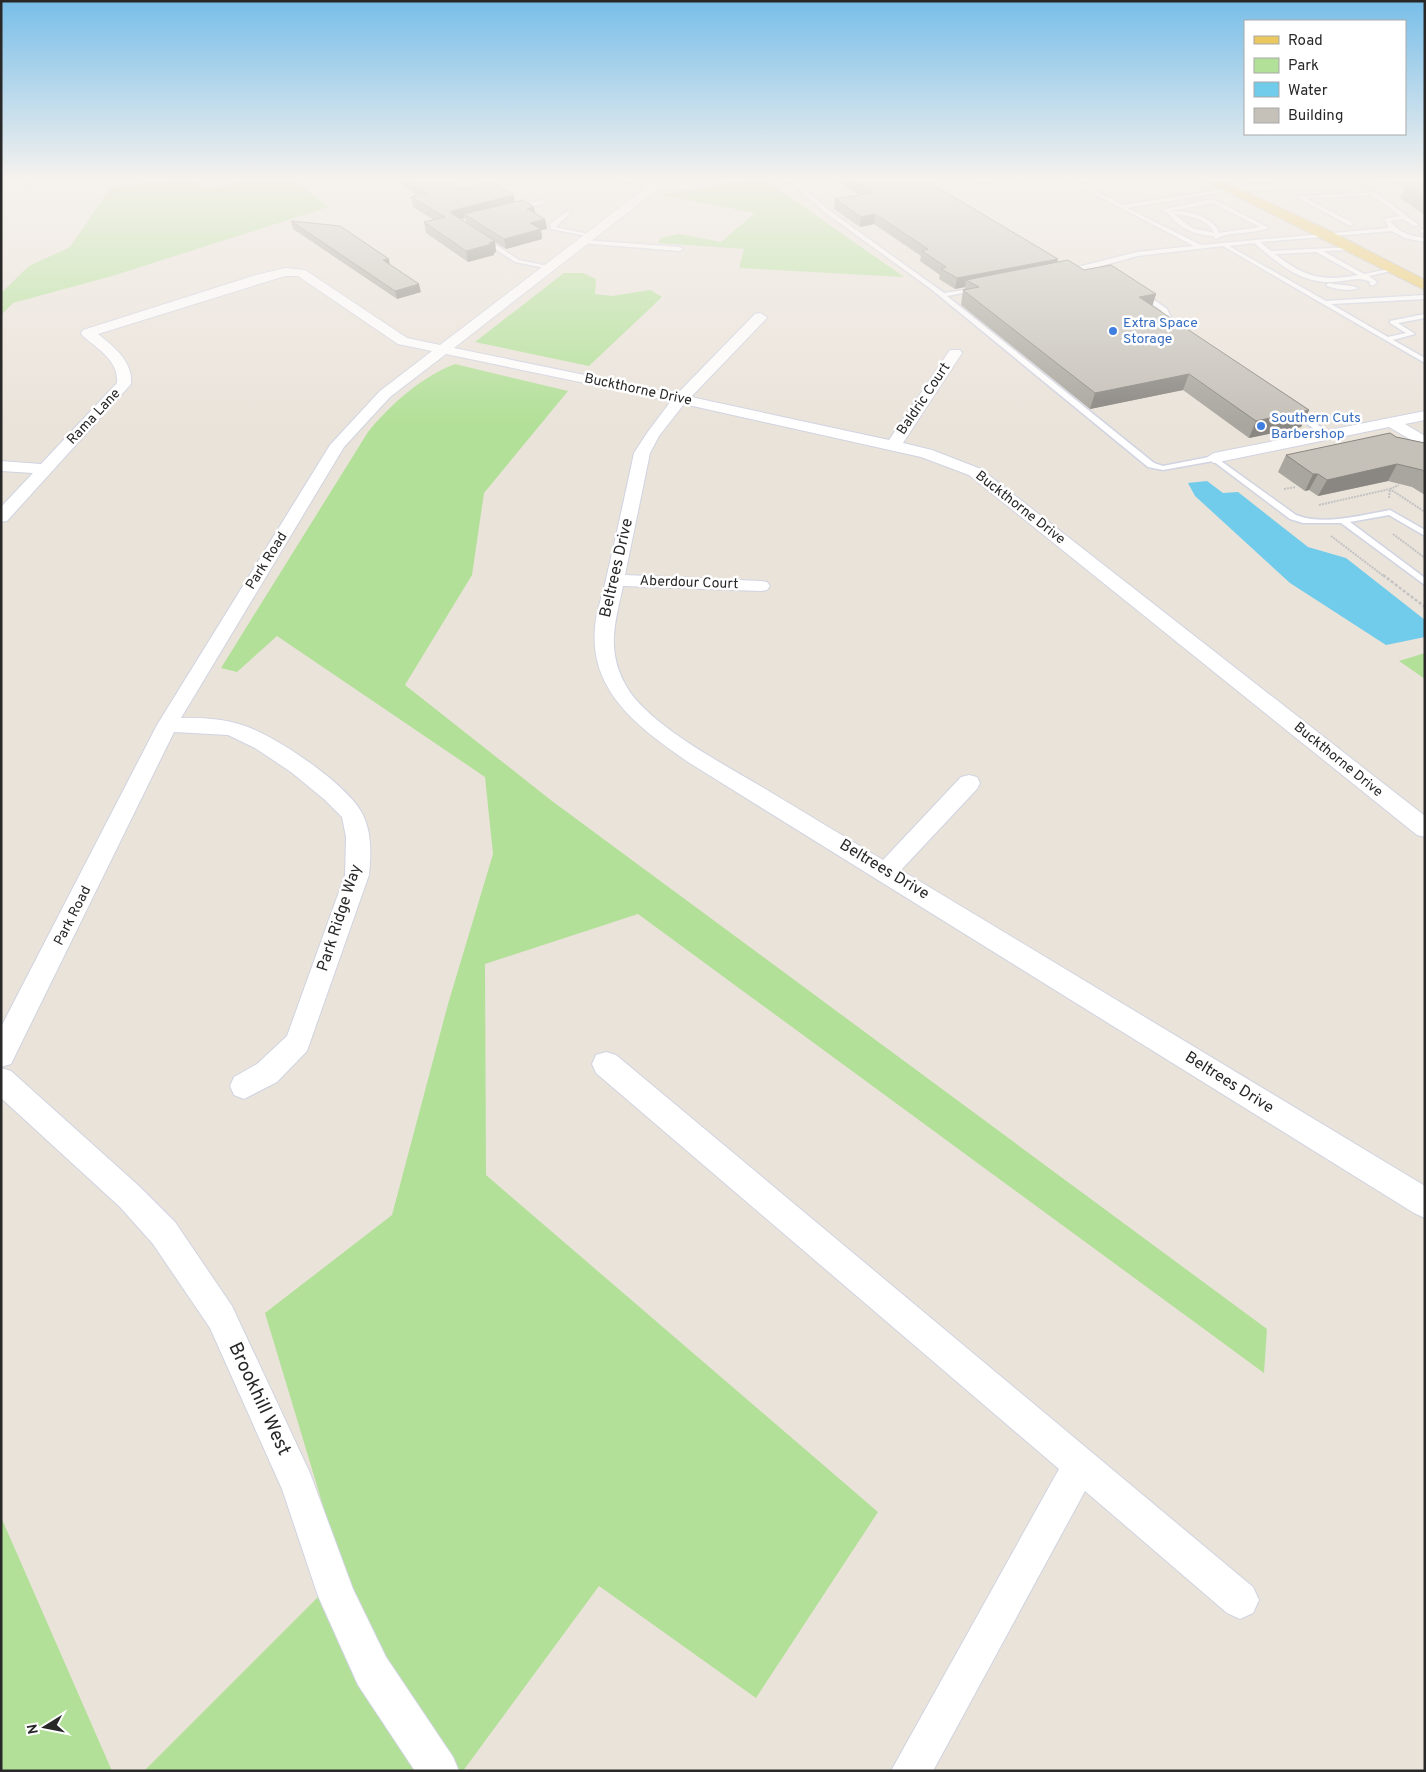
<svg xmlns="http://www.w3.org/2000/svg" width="1426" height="1772" font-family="Overpass,sans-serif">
<rect width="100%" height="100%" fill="#eae3da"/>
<path fill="#b2e098" d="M239 177H289L329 207 112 276 13 303 1 315V293L29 266 70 247 111 187 191 179 205 189 241 183Z
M761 177 904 277 739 268 744 249 658 243 661 238 679 234 721 242 755 213 661 195Z
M564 273H583L596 279 595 294 612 296 650 290 662 297 589 366 475 342Z
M455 364 568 391 484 493 472 575 405 685 552 801 1267 1329 1264 1373 638 914 485 964 486 1175 878 1512 756 1698 599 1586 463 1771H144L343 1572 265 1313 392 1215 448 1004 493 854 485 777 277 636 237 672 221 668 368 432C391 404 421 377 455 364Z
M1425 653V679L1399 661Z
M1 1517 112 1771H1Z"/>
<path fill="#70ccea" d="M1207 481 1223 493 1238 492 1308 547 1346 558 1425 620V637L1386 645 1290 583 1195 496 1188 483Z"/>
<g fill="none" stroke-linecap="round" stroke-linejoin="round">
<defs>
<path id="lane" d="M34 177H39L30 186H26Z
M785 177H790L830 211 944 293 978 288V290L947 296 1154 463 1163 466 1214 456 1296 515C1323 526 1362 515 1390 510L1425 530V536L1389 515 1350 522 1425 578V585L1341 523H1303L1290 519 1213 461 1163 470 1148 467 931 289 826 213Z
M973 177 984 179 1013 177 983 182Z
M1062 177H1068L1123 205 1231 188 1229 191 1127 208 1201 245 1389 228 1384 219 1400 216 1372 195 1305 198 1353 223 1351 226 1296 197 1375 192 1419 225 1414 226 1403 219 1390 221C1399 233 1410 236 1425 238V242L1405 238 1392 231 1260 242 1271 251 1353 247 1351 250 1323 251 1364 274 1395 268V270L1369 276 1377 282 1374 285H1370V282C1358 275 1343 283 1329 282 1298 282 1276 261 1254 243L1229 246 1326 301 1425 295V299L1331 304 1388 337 1406 333 1390 323V321L1425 314V318L1398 323 1415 334 1393 340 1425 358V363L1223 246 1137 256 1098 267 1066 272V270L1137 252 1194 246ZM1316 252 1358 275C1322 282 1304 277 1275 254Z
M621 179 658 183 661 185 658 187 619 181Z
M1213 199 1267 227 1268 228C1256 234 1223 232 1216 239L1213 236C1200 235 1187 232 1176 222 1171 217 1168 212 1162 210ZM1212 203 1260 227 1219 233C1214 216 1185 210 1170 211ZM1174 214C1187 215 1209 219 1214 233L1192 228Z
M543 200 545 203 518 210 515 208Z
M566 212 571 213 555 227 592 235V237L551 229 550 224Z
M1423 229 1425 230V234L1420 231Z
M484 237 519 260 553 267 550 269 515 262 482 240Z
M583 240 680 247 683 249 680 251 581 243Z
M1329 283C1338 286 1350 284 1358 288 1349 292 1337 289 1327 286L1326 285Z
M1140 293H1144L1167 309 1176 329 1168 327 1162 311 1140 295Z
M1294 409 1330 433V437H1324L1292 412 1290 411Z"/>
<path id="street" d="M660 177H672L666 183C694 185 722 177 750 177L745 180 683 190 659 188 454 348 677 394 755 314 760 313 767 317 765 320 691 397 889 440 950 350H960L962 353 903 443 932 450 981 469 1425 816V837L1417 835 969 475 921 457 684 404 659 436 650 453 625 575 761 581 767 582 770 586 767 590 761 591 623 586C616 620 606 647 624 682 644 723 722 763 762 787 802 811 842 835 883 860L961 777 969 775 977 777 980 783 977 789 901 870 1425 1186V1218L1414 1213 688 762C641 729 589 693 595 627 596 611 603 595 606 579 616 537 625 495 634 453L647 433 671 401 446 354 390 397 344 447 181 718C202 718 222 718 242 725 273 734 349 785 363 815 372 834 371 855 369 875L307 1051 277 1082 244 1099 234 1095 230 1086 234 1077 257 1064 287 1036 345 875 346 837 342 817 325 800 291 772 255 748 228 735 174 732 11 1064 1 1067V1027L157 725 330 445 380 391 432 351 398 344 298 276H285L98 334C114 347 133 361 131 384L7 521 1 522V507L33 473 1 471V461L41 464 117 383C119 361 98 349 83 336L81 333 83 330 256 275 285 268 305 270 407 338 440 345Z
M1383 177H1425V181L1229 192 1224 189 1229 186Z
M1425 411V420L1405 424 1425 436V448L1389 427 1214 463 1206 458 1214 453Z
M606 1052 616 1055 1253 1587 1259 1600 1253 1613 1240 1619 1227 1613 1085 1491 933 1771H891L1059 1469 596 1073 592 1064 596 1055Z
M1 1068 11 1071 140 1187 175 1222 232 1306 310 1473 353 1589 386 1657 453 1757 459 1771H415L358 1685 318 1596 282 1489 210 1328 153 1244 120 1207 1 1098Z"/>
<path id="primary" d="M1198 177H1214L1332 232 1425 280V290Z"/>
</defs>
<use href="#lane" stroke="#d0d3e1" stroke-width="3"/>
<use href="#street" stroke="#d0d3e1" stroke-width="2"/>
<use href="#primary" stroke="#c3c3c3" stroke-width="2"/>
<path stroke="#c3c3c3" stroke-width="2" stroke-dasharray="2 1" stroke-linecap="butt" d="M1284 489 1296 487
M1389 498 1390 489 1399 485
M1319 505 1390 489 1425 512
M1393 534 1425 558
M1331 536 1385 577"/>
<path stroke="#c3c3c3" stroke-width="2.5" stroke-dasharray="3 2" stroke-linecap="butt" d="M1383 575 1425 607"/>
<use href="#lane" fill="#fff" fill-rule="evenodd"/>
<use href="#street" fill="#fff" fill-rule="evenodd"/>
<use href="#primary" fill="#ebc75f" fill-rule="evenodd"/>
</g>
<path fill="#a9a69f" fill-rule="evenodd" d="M401 177H440L462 189 534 207 535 213 545 219 547 229 541 230 542 239 506 249 495 242 496 252 494 253V255L468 262 426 233 424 222 434 220 413 207 411 197 417 195 402 185ZM465 218 466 222 460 219Z
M831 177H920L1058 259 1057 262 1084 270 1156 294 1152 306 1309 410 1301 427 1249 438 1183 390 1090 409 961 305 963 290 965 289V287L955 289 939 279 940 275 920 261 921 256 874 224 860 227 834 209 835 199 859 195Z
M1407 184H1425V215L1400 198Z
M291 221 390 265 421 292 397 299 293 229Z
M1396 437 1425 443V495L1412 487 1388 481 1318 496 1309 490 1305 491 1278 472 1286 455Z"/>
<path fill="#8a8782" d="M514 195 515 205 464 214 465 218 452 221 451 211Z
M534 207 536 217 527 209Z
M875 214 874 224 860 227 861 217Z
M545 219 547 229 541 230 542 239 506 249 504 239 530 223Z
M495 241 496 252 494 253V255L468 262 466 251Z
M389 259 390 266 383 260Z
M1058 259 1055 270 966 280 965 287 955 289 957 278Z
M419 284 421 292 397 299 395 291Z
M1156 294 1151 310 1139 297Z
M1189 374 1183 390 1090 409 1095 393Z
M1309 410 1301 427 1249 438 1256 421Z
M1397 464 1388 481 1318 496 1327 480Z
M1313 474H1318L1309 490 1305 491Z"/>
<path fill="#c5c1b9" stroke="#8a8782" d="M404 177H440L462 189 492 182 514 195 451 211V213L495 241 489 243 492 244 466 251 424 222 445 217 411 197 426 193Z
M847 177H920L1058 259 957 278 941 269 946 267 922 251 928 249 875 214 861 217 835 199 872 193Z
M1407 184H1425V197Z
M523 200 534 207 527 209 545 219 530 223 541 229 504 239 464 214Z
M291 221 340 226 389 259 383 260 419 284 395 291Z
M1068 260 1084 270 1111 265 1156 294 1139 297 1309 410 1256 421 1189 374 1095 393 963 290 979 287 966 280Z
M1390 433 1396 437 1425 443V472L1422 470 1397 464 1327 480 1318 474H1313L1286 455Z"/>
<linearGradient id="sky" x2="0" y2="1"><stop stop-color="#78bee9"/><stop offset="0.42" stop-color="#f6f2ee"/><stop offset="1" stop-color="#f6f2ee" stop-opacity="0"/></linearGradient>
<rect width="1426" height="425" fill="url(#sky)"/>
<g fill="#3f7fe0" stroke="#fff" stroke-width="2">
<circle cx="1113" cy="331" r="5"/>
<circle cx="1261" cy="426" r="5"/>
</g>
<g text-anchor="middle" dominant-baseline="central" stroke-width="5" stroke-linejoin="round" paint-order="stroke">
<g font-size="14" fill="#366cbe" stroke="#fff" text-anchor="start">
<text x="1123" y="323">Extra Space<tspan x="1123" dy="16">Storage</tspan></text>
<text x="1271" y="418">Southern Cuts<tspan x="1271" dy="16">Barbershop</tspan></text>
</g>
<g font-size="14" fill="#282828" stroke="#fff">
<text transform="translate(638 390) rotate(12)">Buckthorne Drive</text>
<text transform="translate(924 399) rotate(-56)">Baldric Court</text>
<text transform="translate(94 417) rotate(-47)">Rama Lane</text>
<text transform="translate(1020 508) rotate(38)">Buckthorne Drive</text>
<text transform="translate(267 561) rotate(-58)">Park Road</text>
<text transform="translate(689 583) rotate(2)">Aberdour Court</text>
<text transform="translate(1338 760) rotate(39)">Buckthorne Drive</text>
<text transform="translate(73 916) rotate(-63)">Park Road</text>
</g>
<g font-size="16" fill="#282828" stroke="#fff">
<text transform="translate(617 568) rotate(-77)">Beltrees Drive</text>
<text transform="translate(884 870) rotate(31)">Beltrees Drive</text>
<text transform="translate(340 918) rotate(-72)">Park Ridge Way</text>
<text transform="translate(1229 1083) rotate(32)">Beltrees Drive</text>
</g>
<g font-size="19" fill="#282828" stroke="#fff">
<text transform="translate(259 1399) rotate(65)">Brookhill West</text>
</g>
</g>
<rect width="1426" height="1772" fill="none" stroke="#282828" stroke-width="5"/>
<rect x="1244" y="20" width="162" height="115" fill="#ffffff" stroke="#a9a9a9"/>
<rect x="1254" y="36" width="25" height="8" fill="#ebc75f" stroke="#a9a9a9"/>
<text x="1288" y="45" font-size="15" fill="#282828">Road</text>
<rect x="1254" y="58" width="25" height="15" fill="#b2e098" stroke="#a9a9a9"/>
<text x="1288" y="70" font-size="15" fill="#282828">Park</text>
<rect x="1254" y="82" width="25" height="15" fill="#70ccea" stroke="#a9a9a9"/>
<text x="1288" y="95" font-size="15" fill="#282828">Water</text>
<rect x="1254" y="108" width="25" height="15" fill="#c5c1b9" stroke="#a9a9a9"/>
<text x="1288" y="120" font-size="15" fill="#282828">Building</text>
<g transform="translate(45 1727) rotate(260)" stroke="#ffffff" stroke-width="4" paint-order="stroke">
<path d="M0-4L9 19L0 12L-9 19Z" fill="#282828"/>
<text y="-8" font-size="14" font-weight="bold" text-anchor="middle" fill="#282828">N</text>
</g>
</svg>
